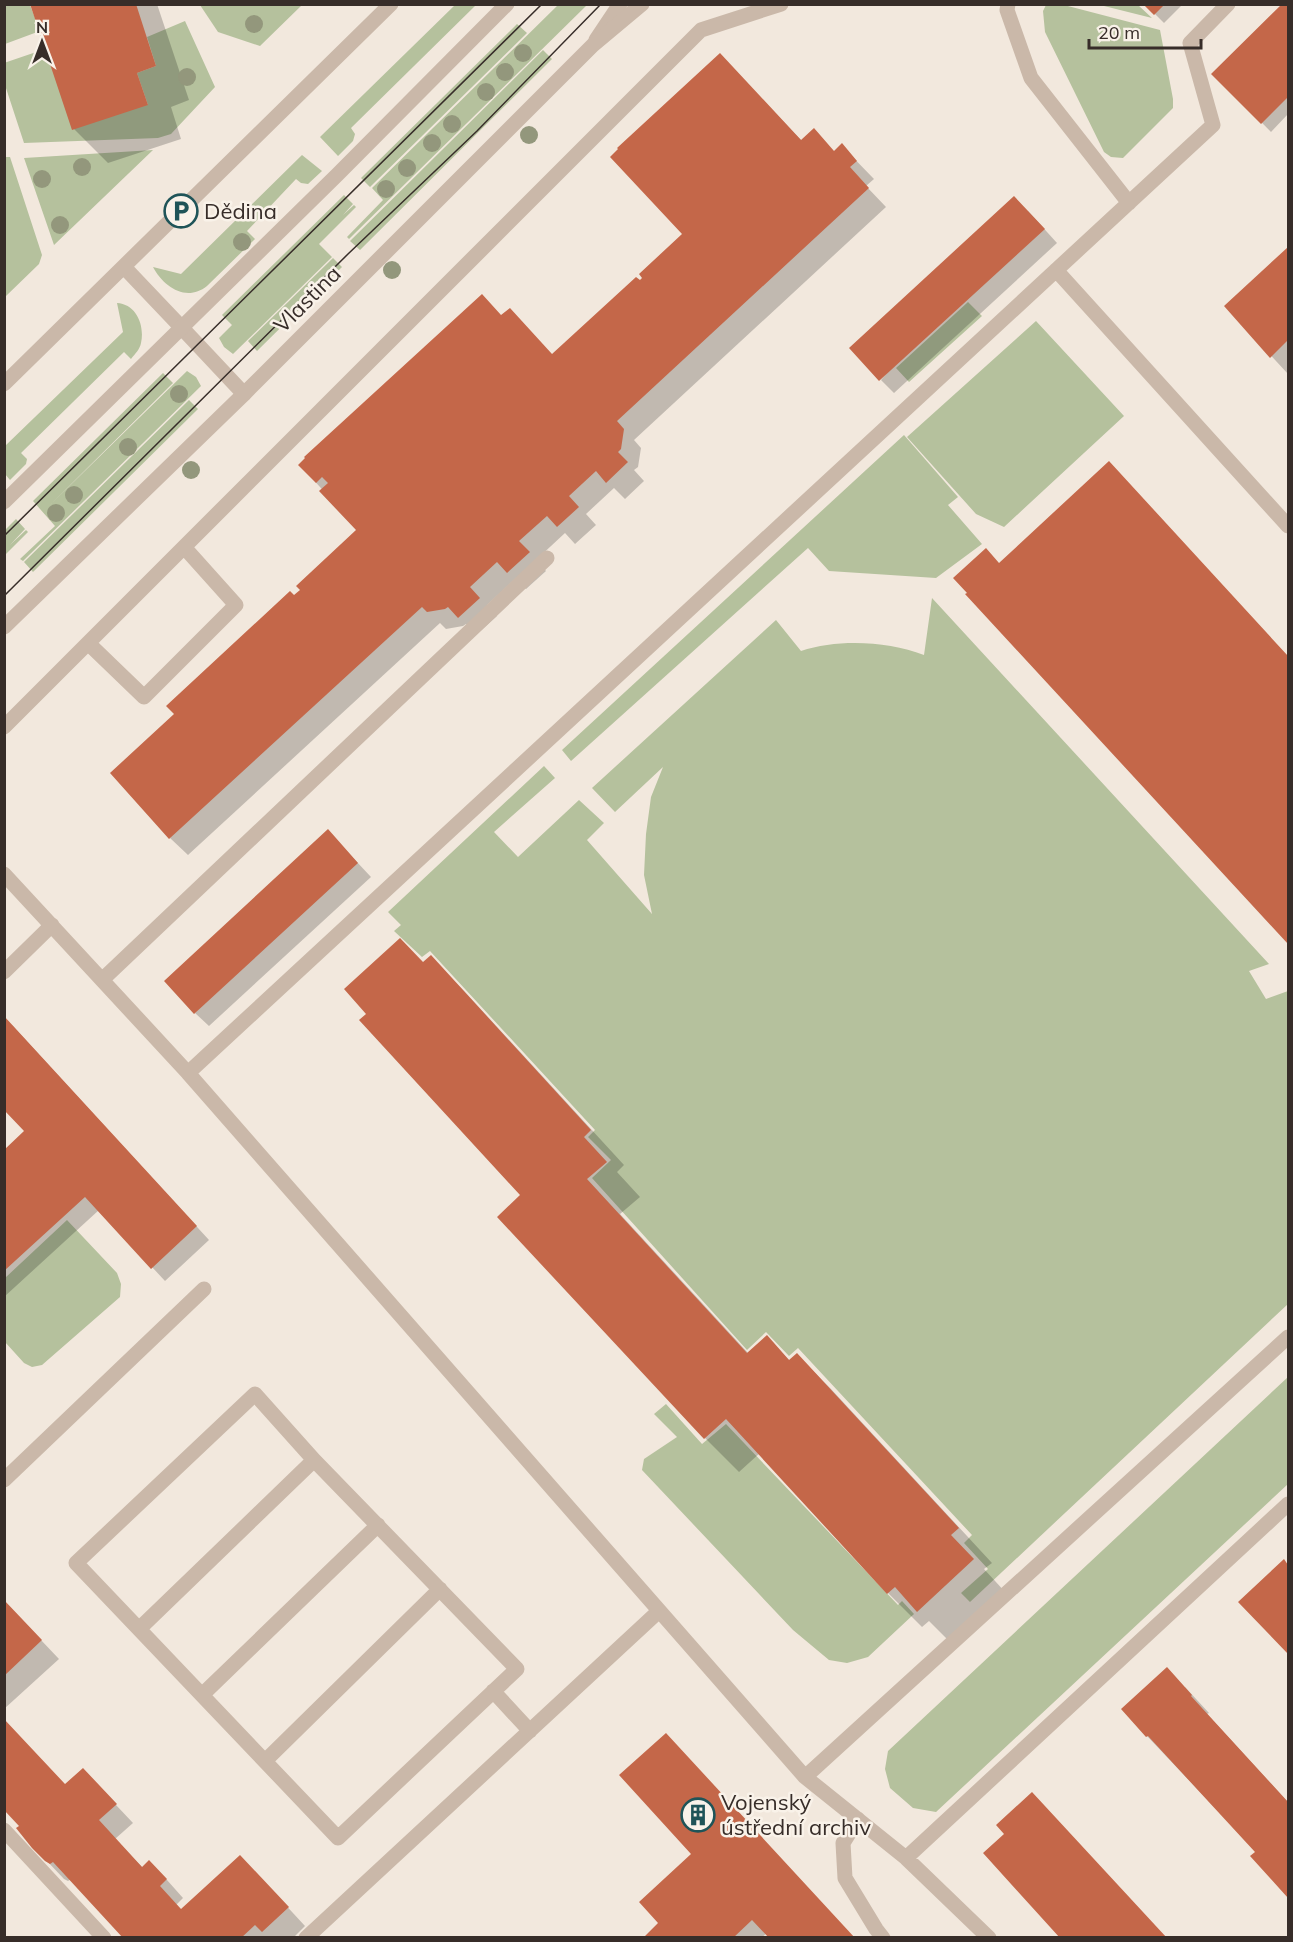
<svg xmlns="http://www.w3.org/2000/svg" width="1293" height="1942" font-family="Mulish,sans-serif">
<rect width="100%" height="100%" fill="#f2e8dd"/>
<path fill="#b5c19d" d="M4 5H30L40 31 5 44Z
M200 5H302L260 46 218 32Z
M455 5H476L351 128 355 134 353 141 338 156 320 137Z
M558 5H587L349 239 347 237 383 200 372 188Z
M1046 5H1064L1160 30 1173 99V108L1123 158 1111 157 1104 152 1045 32 1043 11Z
M1100 5H1138L1152 18Z
M185 21 215 87 171 134 158 138 24 143 5 85 4 63 45 49 148 105 137 73 156 66 147 37Z
M517 24 527 33 370 187 361 178Z
M543 50 552 59 360 250 350 241Z
M153 150 54 245 24 158Z
M302 155 322 171 308 184 301 183 296 179 247 231 255 239 207 286C186 303 163 286 153 267L181 274Z
M5 157H10L42 255 39 264 5 297Z
M344 195 353 204 343 215 354 205 356 207 319 244 332 257 233 354 224 347 219 338 232 325 222 315Z
M333 258 342 267 257 351 248 341Z
M968 302 982 316 909 382 896 368Z
M117 303C136 304 145 325 141 343 140 349 135 354 131 359L124 352 21 453 27 459 26 464 10 480 5 474V446L123 332Z
M1036 321 1124 416 1004 527 976 514 907 437Z
M187 371 196 377 201 386 23 561 20 559 55 526 33 501 163 373 173 383 48 507Z
M189 400 198 409 33 572 24 562Z
M904 435 958 497 948 505 982 544 936 578 829 571 808 548 571 761 562 750Z
M16 519 25 529 10 545 26 530 28 532 5 555V530Z
M932 598 1269 964 1249 971 1266 999 1288 991V1304L970 1602 961 1593 988 1569 964 1543 972 1535 798 1348 789 1356 766 1332 747 1350 592 1178 611 1160 588 1137 595 1130 430 951 422 957 394 931 401 925 388 912 544 766 555 778 494 832 518 857 579 800 604 823 587 840 652 914 644 875 646 834 651 797 663 767 615 812 592 788 776 620 801 651C838 639 887 641 924 655Z
M67 1220 117 1273 121 1284 120 1297 42 1365 32 1367 24 1363 5 1342V1278Z
M1288 1377V1484L936 1812 913 1808 890 1788 885 1769 888 1751Z
M666 1404 702 1444 726 1424 898 1605 902 1601 914 1614 868 1657 847 1663 829 1660 793 1630 642 1470 644 1459 677 1437 654 1414Z"/>
<path fill="#0003" d="M32 4H157L189 100 171 107 181 139 108 163 74 129Z
M1145 4H1183L1164 23Z
M1284 4H1288V114L1271 132 1214 74Z
M720 55 802 141 835 152 842 146 874 179 866 186 886 207 634 440 641 448 638 467 634 470 644 481 625 499 614 488 586 514 596 525 575 544 565 533 536 560 546 571 526 589 515 579 487 605 497 616 477 634 466 624 463 626 446 629 440 623 188 855 170 838 295 597 359 530 300 465 502 316 553 356 640 282 684 234Z
M1028 211 1057 243 894 393 881 380Z
M1288 249V374L1226 307Z
M1122 477 1288 657V942L967 594 1000 564Z
M341 845 371 877 209 1026 195 1013Z
M430 957 464 991 624 1165 617 1172 640 1197 620 1214 749 1354 767 1337 790 1361 797 1355 831 1389 992 1563 984 1569 1007 1594 953 1645 929 1621 922 1627 888 1593 760 1453 739 1472 705 1438 522 1195 424 963Z
M12 1025 209 1240 165 1281 99 1210 4 1297V1152L27 1131Z
M1284 1562 1288 1566V1653L1240 1602Z
M4 1601 59 1659 4 1709Z
M1185 1687 1209 1713 1207 1714 1288 1802V1896L1252 1856 1257 1852 1147 1736Z
M66 1786 100 1788 133 1823 115 1839 143 1868 149 1862 167 1880 183 1898 176 1905 181 1910 257 1874 305 1926 293 1938H125L71 1879 68 1881 64 1879 46 1860Z
M693 1854 767 1933 761 1938H645L660 1923Z"/>
<path fill="#c46749" d="M30 4H136L156 66 137 73 148 105 72 130Z
M1143 4H1165L1154 15Z
M1282 4H1288V97L1261 124 1211 74Z
M720 53 801 140 814 128 834 151 842 143 857 161 850 167 869 188 617 421 624 429 621 449 618 452 628 462 606 483 596 471 569 496 579 507 557 527 547 516 519 541 530 552 507 573 497 562 470 587 480 598 458 618 448 607 445 609 427 612 422 607 169 839 110 773 174 714 166 706 290 591 294 595 300 590 296 586 356 530 319 491 328 483 322 477 316 483 298 465 305 458 304 457 482 294 501 315 510 308 552 354 636 277 640 280 642 278 639 274 682 234 610 157 618 149 617 148Z
M1014 196 1045 229 879 381 849 348Z
M1288 247V340L1270 358 1224 306Z
M1109 461 1288 656V944L965 594 967 593 953 578 986 548 999 563Z
M328 829 358 863 194 1014 164 981Z
M400 938 423 962 431 955 591 1130 584 1137 607 1162 587 1179 747 1353 767 1335 789 1360 797 1353 959 1528 951 1535 974 1559 917 1612 895 1587 887 1594 726 1419 704 1439 497 1217 520 1195 359 1020 366 1014 344 989Z
M4 1016 197 1226 151 1269 85 1197 4 1271V1150L24 1131 4 1110Z
M1284 1559 1288 1565V1654L1238 1602Z
M4 1600 42 1640 4 1676Z
M1167 1667 1192 1695 1191 1696 1288 1802V1898L1250 1856 1255 1852 1148 1736 1146 1737 1121 1709Z
M4 1719 65 1784 83 1768 117 1804 99 1820 142 1867 149 1860 167 1879 160 1886 181 1909 240 1855 289 1907 262 1932 255 1925 241 1938H123L53 1862 50 1864 45 1861 32 1848 16 1828 19 1826 4 1810Z
M666 1733 855 1938H769L752 1920 733 1938H643L658 1923 639 1902 691 1854 619 1775Z
M1032 1792 1167 1938H1060L983 1853 1004 1834 996 1825Z"/>
<g fill="none" stroke-linecap="round" stroke-linejoin="round">
<path stroke="#cab8a9" stroke-width="15" d="M1008 4 1007 10 1031 78 1129 203
M1228 4 1190 43 1213 125 188 1073 805 1777 1288 1337
M596 40 620 4
M1056 270 1288 526
M182 328 244 394
M88 643 144 697 236 605 184 547
M4 727 701 30 781 4
M4 874 188 1073
M4 972 52 925
M103 979 547 558
M255 1394 314 1460 517 1669 338 1838 76 1563Z
M4 1480 204 1289
M139 1629 314 1460
M493 1691 530 1731
M202 1695 378 1525
M265 1761 440 1589
M805 1777 906 1858 989 1938
M858 1819 843 1843 845 1878 876 1929 883 1938
M4 1830 104 1938
M906 1858 1288 1504
M306 1938 659 1611"/>
<path stroke="#cab8a9" stroke-width="15" d="M124 267 182 328
M4 384 391 4"/>
<path stroke="#cab8a9" stroke-width="15" d="M4 502 337 175 507 4
M4 627 244 394 593 45 642 4"/>
<path stroke="#372d29" stroke-width="1.5" d="M4 536 542 4
M4 596 348 254 477 131 601 4"/>
</g>
<g fill="#93977c">
<circle cx="254" cy="24" r="9"/>
<circle cx="523" cy="53" r="9"/>
<circle cx="505" cy="72" r="9"/>
<circle cx="187" cy="77" r="9"/>
<circle cx="486" cy="92" r="9"/>
<circle cx="452" cy="124" r="9"/>
<circle cx="529" cy="135" r="9"/>
<circle cx="432" cy="143" r="9"/>
<circle cx="82" cy="167" r="9"/>
<circle cx="407" cy="168" r="9"/>
<circle cx="42" cy="179" r="9"/>
<circle cx="386" cy="189" r="9"/>
<circle cx="60" cy="225" r="9"/>
<circle cx="242" cy="242" r="9"/>
<circle cx="392" cy="270" r="9"/>
<circle cx="179" cy="394" r="9"/>
<circle cx="128" cy="447" r="9"/>
<circle cx="191" cy="470" r="9"/>
<circle cx="74" cy="495" r="9"/>
<circle cx="56" cy="513" r="9"/>
</g>
<defs>
<symbol id="parking-ring" viewBox="-11 -11 22 22"><circle r="9.5" fill="#f9f2e9" stroke="#1f5458" stroke-width="1.5"/><path d="M-3.5-5.5H1a3.5 3.5 0 0 1 0 7H-1V5.5H-3.5ZM-1-3.4V-.6H.8a1.4 1.4 0 0 0 0-2.8Z" fill="#1f5458"/></symbol>
<symbol id="building-ring" viewBox="-11 -11 22 22"><circle r="9.5" fill="#f9f2e9" stroke="#1f5458" stroke-width="1.5"/><path d="M-4-6H4V6H1V3H-1V6H-4ZM-2.5-4.3h1.7v1.8h-1.7ZM.8-4.3h1.7v1.8H.8ZM-2.5-1h1.7V.8h-1.7ZM.8-1h1.7V.8H.8Z" fill="#1f5458"/></symbol>
</defs>
<g fill-rule="evenodd">
<use href="#parking-ring" x="162" y="192" width="38" height="38"/>
<use href="#building-ring" x="679" y="1796" width="38" height="38"/>
</g>
<g text-anchor="middle" dominant-baseline="central" stroke-width="5" stroke-linejoin="round" paint-order="stroke">
<g font-size="22" fill="#372d29" stroke="#f9f2e9" text-anchor="start">
<text x="204" y="211">Dědina</text>
<text x="721" y="1802">Vojenský<tspan x="721" dy="25">ústřední archiv</tspan></text>
</g>
<g font-size="22" fill="#372d29" stroke="#f9f2e9">
<text transform="translate(307 299) rotate(-45)">Vlastina</text>
</g>
</g>
<rect width="1293" height="1942" fill="none" stroke="#372d29" stroke-width="12"/>
<g transform="translate(42 42)" stroke="#f9f2e9" stroke-width="4.5" paint-order="stroke">
<path d="M0-4.5L10 22L0 15L-10 22Z" fill="#372d29"/>
<text y="-9" font-size="16" font-weight="bold" text-anchor="middle" fill="#372d29">N</text>
</g>
<path d="M1089 39v9h112v-9" fill="none" stroke="#372d29" stroke-width="3"/>
<text x="1098" y="39" font-size="18" fill="#372d29" stroke="#f9f2e9" stroke-width="4.5" paint-order="stroke">20 m</text>
</svg>
